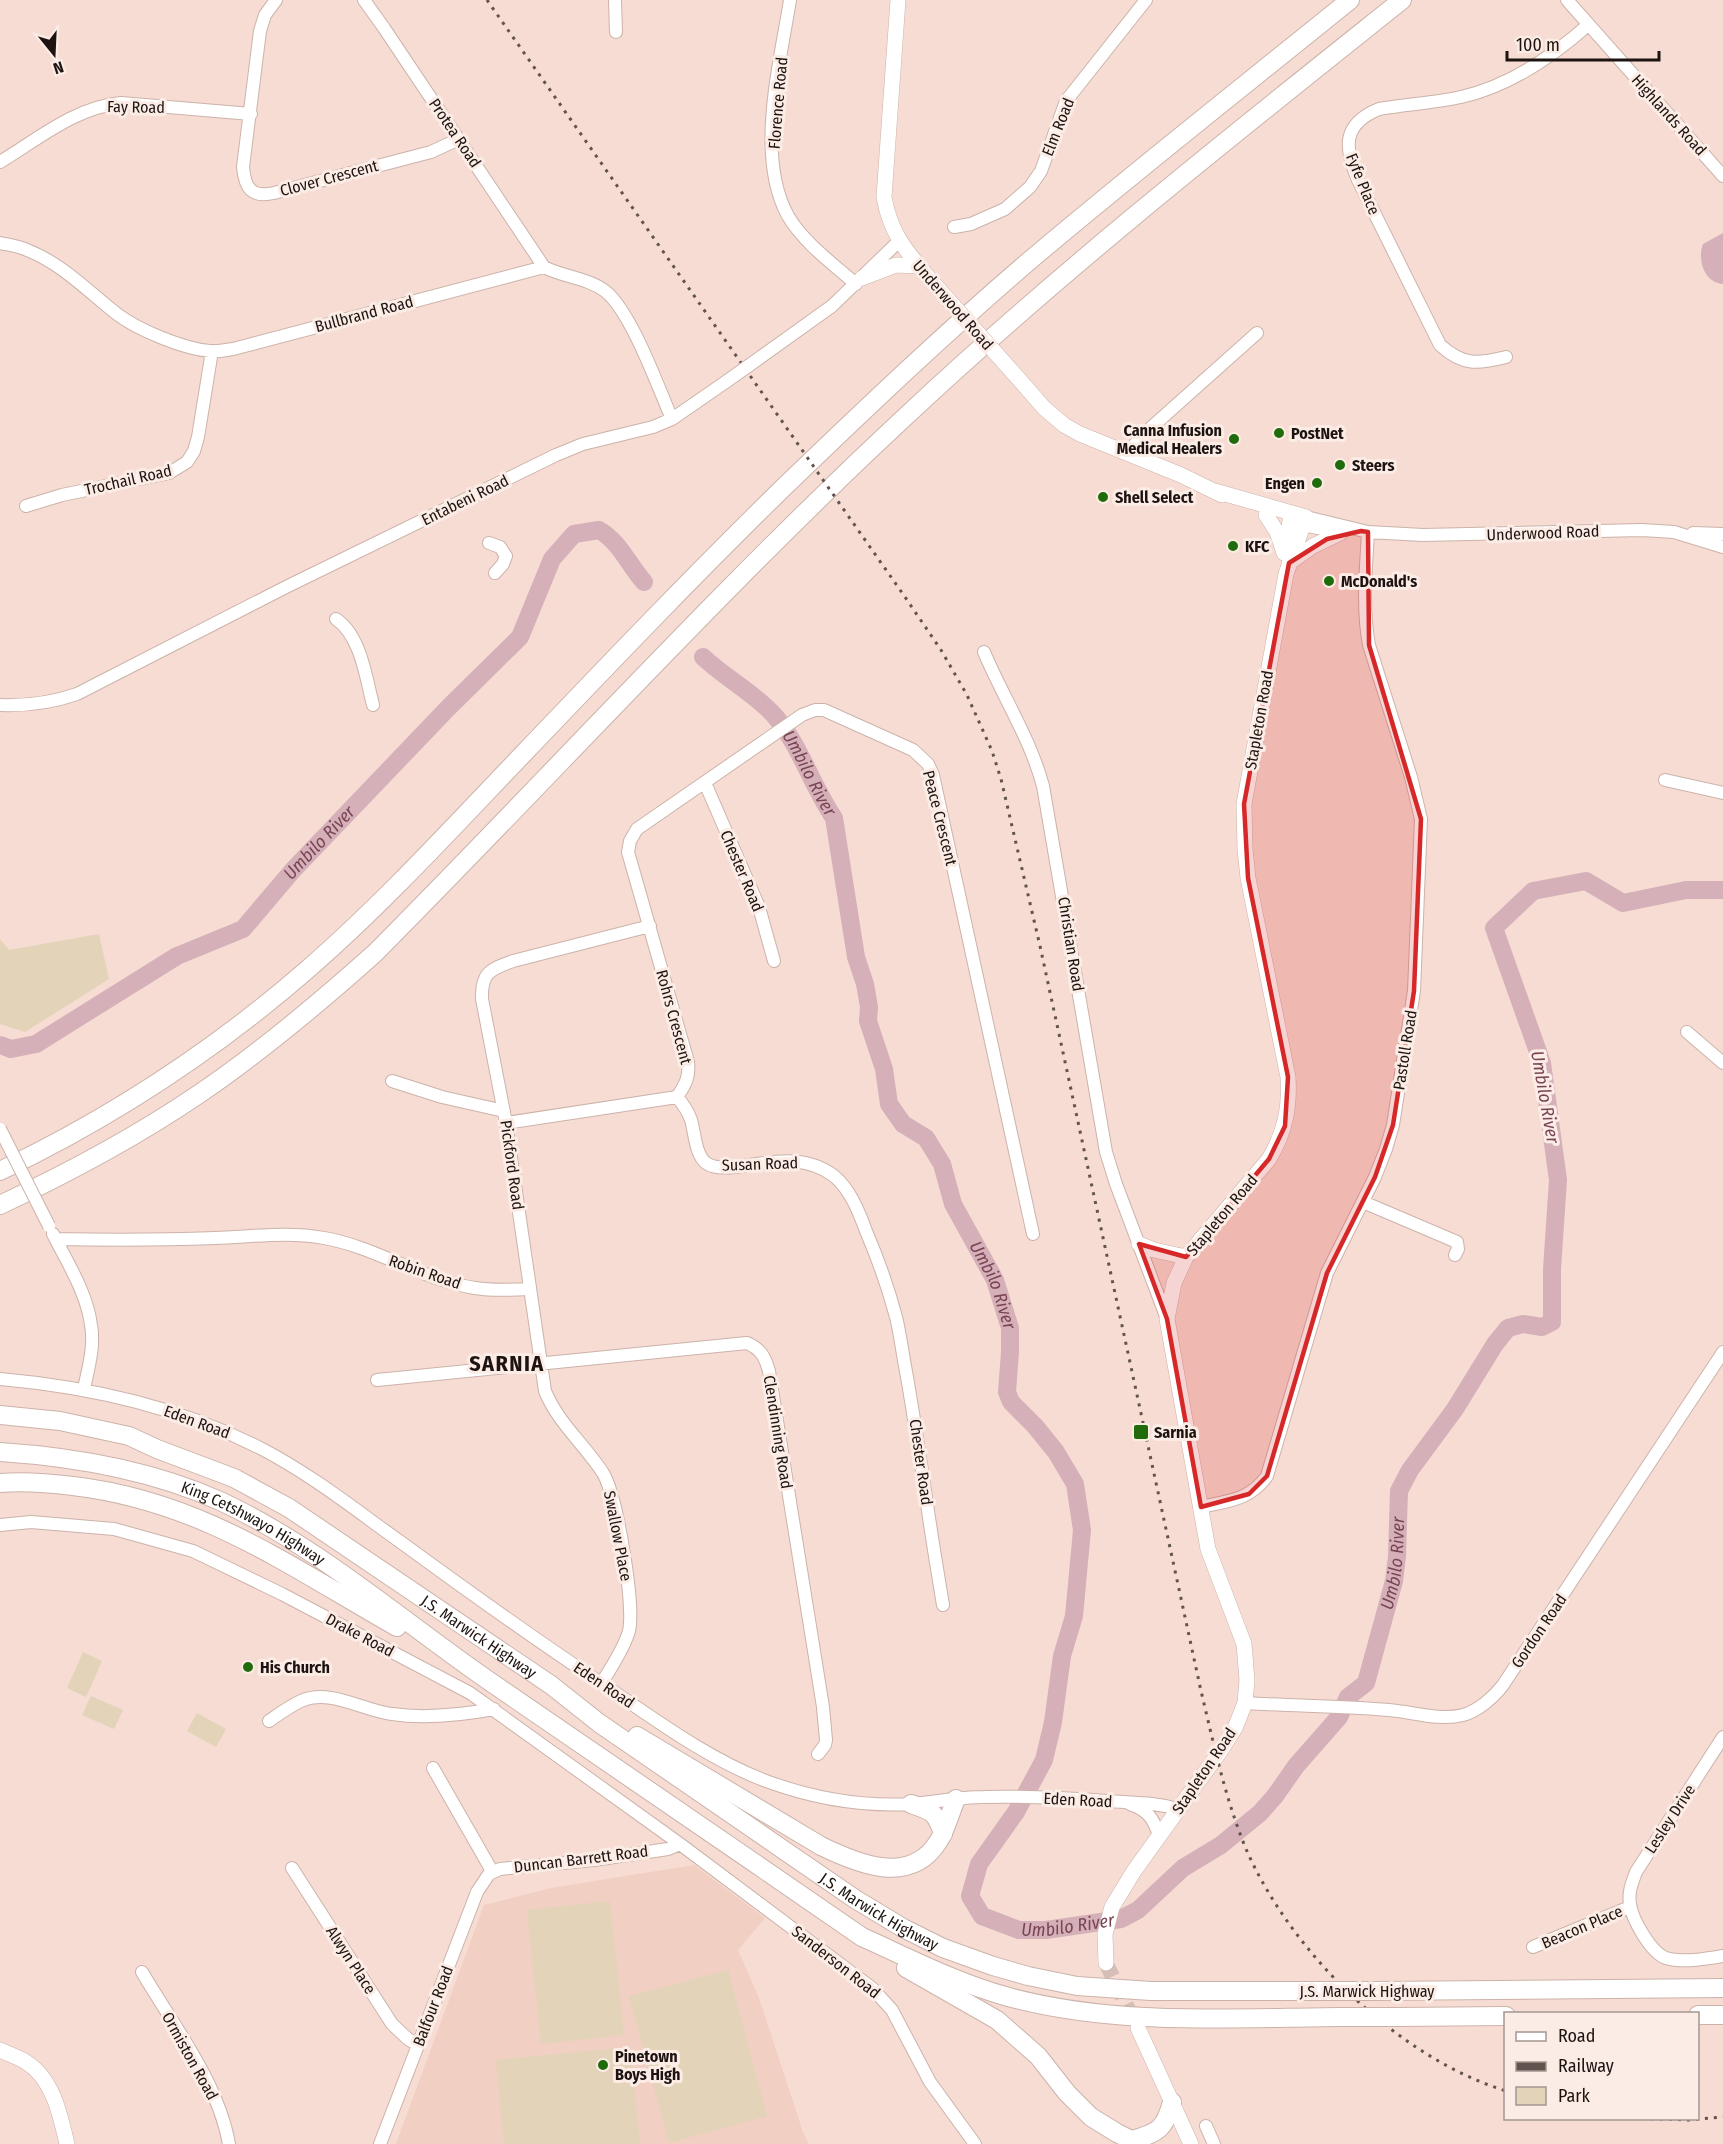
<svg xmlns="http://www.w3.org/2000/svg" width="1723" height="2144" font-family="'Fira Sans Condensed',sans-serif">
<rect width="100%" height="100%" fill="#f6dcd3"/>
<path fill="#f1cfc3" d="M694 1865 765 1918 738 1950 759 1998 803 2132 809 2144H396L484 1905 551 1888Z"/>
<path fill="#e3d3b8" d="M99 934 109 979 25 1032 0 1024V939L9 950Z
M83 1652 102 1661 86 1697 67 1688Z
M91 1696 123 1710 114 1729 82 1715Z
M197 1713 226 1729 216 1747 187 1731Z
M610 1901 624 2035 541 2044 527 1910Z
M728 1970 767 2116 669 2143 629 1996Z
M630 2047 640 2144H504L496 2060Z"/>
<path fill="#d5b0b9" d="M1723 233V284C1704 283 1697 259 1703 244Z"/>
<g fill="none" stroke-linecap="round" stroke-linejoin="round">
<g stroke="#d5b0b9" stroke-width="18">
<path id="s1" d="M703 657C725 678 753 692 774 715 800 745 812 786 834 818L856 957 865 984 869 1007 868 1021 884 1069 889 1104 903 1124 926 1138 942 1164 953 1204 995 1280 1010 1328V1352L1007 1392 1011 1402 1035 1426 1056 1452 1075 1484 1082 1530 1074 1616 1062 1656 1053 1722 1044 1760 1016 1812 979 1864 970 1896 982 1916 1019 1930H1046L1121 1919 1138 1910 1183 1868 1221 1845 1260 1813 1275 1796 1296 1766 1339 1717 1348 1697 1366 1683 1394 1581 1397 1556 1399 1491 1410 1470 1455 1409 1495 1344 1508 1328 1523 1324 1542 1327 1552 1322V1269L1558 1180 1542 1063 1494 928 1533 891 1586 881 1623 903 1686 890H1723"/>
<path id="s2" d="M0 1045 11 1049 36 1044 177 956 243 929 293 870 448 708 520 637 552 559 574 534 599 530C620 542 628 564 644 582"/>
</g>
<path stroke="#d5beb6" stroke-width="15" stroke-dasharray="15 8" stroke-linecap="butt" d="M1106 1963 1136 2025"/>
<defs>
<path id="minor" d="M276 0 265 15 260 31 243 167C245 188 251 198 274 193L431 152 459 139
M364 0 384 28 544 267
M615 0 616 32
M790 0C780 64 755 156 788 216 804 243 833 264 856 284
M1567 0 1723 176
M0 162C38 139 76 107 121 103L251 114
M954 227 971 224 1005 209 1030 187 1041 171 1066 101 1146 0
M0 243C9 245 19 246 27 250 61 263 89 292 117 314 138 330 184 349 210 351 218 352 226 350 233 349L544 267C563 277 588 278 605 291 631 311 658 387 672 419
M1506 357C1478 364 1463 366 1440 345L1358 180C1344 148 1342 124 1379 109 1406 104 1435 103 1461 97 1509 86 1552 57 1588 25
M758 359 832 306 899 241
M1127 453 1145 433 1257 333
M26 506 62 495 169 473 187 462 194 451 198 437 212 351
M1306 517 1368 532 1423 535 1642 530 1674 532 1723 547
M1303 525 1342 533
M1693 533 1723 534
M489 543 500 547 506 556 503 564 495 573
M336 619C361 636 366 678 373 705
M984 652C1003 697 1030 738 1043 786L1106 1152 1116 1184 1167 1319
M0 705C28 706 51 703 77 694L286 587 556 455 583 444 653 427 672 419 727 381
M1665 780 1723 793
M705 783 759 907 774 961
M1687 1032 1723 1063
M392 1081 442 1097 504 1111
M677 1097C683 1104 688 1111 691 1120 695 1133 695 1154 706 1163 730 1180 791 1142 834 1176 850 1189 859 1212 866 1231 878 1259 888 1287 896 1317 900 1333 902 1350 905 1366 913 1409 919 1453 926 1497 931 1533 937 1569 943 1605
M506 1123 677 1097C685 1085 690 1077 688 1062L628 852 630 841 637 829 802 715 815 710H824L913 750 928 764 933 775 1033 1234
M1363 1202 1457 1242 1458 1249 1455 1255
M53 1234C67 1262 87 1293 91 1325 95 1346 88 1369 84 1389
M56 1239C109 1240 162 1240 215 1238 250 1237 288 1231 324 1238 376 1247 422 1280 475 1288 493 1291 511 1290 529 1289
M0 1379C91 1387 180 1407 262 1449 312 1475 357 1511 402 1543 469 1592 536 1640 604 1685 656 1720 708 1759 766 1781 812 1798 863 1807 913 1804 936 1802 960 1797 984 1797 1025 1796 1066 1798 1107 1801 1132 1803 1154 1802 1178 1809
M377 1380 747 1343C761 1349 765 1357 769 1371L823 1707 826 1740 825 1745 818 1754
M1201 1507C1228 1501 1250 1500 1267 1476L1327 1273 1375 1177 1386 1149 1393 1125 1414 991 1421 819 1411 777 1369 645C1362 608 1366 569 1368 532
M0 1525 31 1522 114 1529 193 1551 282 1594 470 1693 680 1844 872 1988 892 2010 930 2082 975 2144
M602 1683C611 1667 624 1649 629 1631 635 1605 617 1496 603 1473 585 1445 558 1423 545 1391L506 1123 482 999C481 972 491 969 513 961L650 926
M1245 1703C1293 1706 1341 1706 1389 1710 1413 1712 1439 1721 1463 1715 1478 1711 1494 1697 1503 1685L1723 1352
M269 1721C279 1714 290 1706 301 1701 330 1688 364 1711 392 1714 426 1719 461 1715 494 1709
M1723 1737 1636 1872C1632 1883 1628 1892 1630 1904 1632 1919 1651 1953 1666 1958 1683 1963 1706 1959 1723 1956
M433 1768 492 1871
M1130 1804C1148 1810 1154 1819 1159 1836
M292 1868 392 2024 408 2039 418 2045
M1533 1947 1630 1907
M142 1972C173 2025 218 2082 229 2144
M1206 2126 1214 2144
M380 2144 477 1892 489 1874 500 1869 594 1860 668 1849 680 1844"/>
<path id="major" d="M898 0 884 197C890 232 905 250 928 277
M862 278 896 265 918 266
M1025 386 1044 408 1064 425 1080 434 1181 475 1222 495
M1266 515 1277 532 1284 553
M1286 551 1291 513
M1289 563 1313 546 1340 533
M1139 1244 1154 1250 1186 1257
M1106 1963 1105 1934 1112 1907 1134 1871 1221 1750 1235 1728 1245 1703 1247 1680 1244 1644 1208 1549 1167 1319 1174 1283 1186 1257 1269 1159C1285 1132 1290 1108 1288 1077L1248 878 1245 849 1244 804 1286 574 1306 517 1215 491
M1138 2028 1191 2144
M0 2050C8 2054 18 2057 26 2062 53 2079 60 2114 67 2144"/>
<g id="highway">
<path d="M0 1171C111 1118 215 1050 308 969 385 902 454 826 525 752 610 663 695 574 783 488 865 409 948 330 1035 256 1138 169 1245 85 1350 0"/>
<path d="M0 1205C68 1173 134 1138 196 1096 260 1053 318 1004 375 953 552 775 721 588 905 417 1063 269 1233 135 1402 0"/>
<path id="s3" d="M0 1415 60 1421 129 1436 157 1449 234 1478 289 1508 551 1685 599 1723 855 1899 903 1928 943 1948 993 1966 1028 1976 1077 1986 1151 1991H1316"/>
<path id="s4" d="M0 1452C76 1457 151 1470 220 1501 319 1547 403 1622 492 1683 616 1768 739 1852 862 1937 909 1958 955 1982 1005 1996 1113 2026 1228 2018 1339 2017"/>
<path d="M0 1483C24 1481 49 1483 73 1486 201 1501 289 1566 397 1627"/>
<path d="M637 1736 821 1846C858 1864 910 1886 938 1842 946 1830 950 1813 956 1799"/>
<path d="M911 1804C932 1811 936 1812 943 1834"/>
<path d="M906 1968 997 2020 1038 2056 1067 2093 1091 2117 1117 2133 1139 2144"/>
<path d="M1376 1991 1723 1988"/>
<path d="M1698 2015H1723"/>
<path d="M1399 2017 1506 2016"/>
<path d="M1132 2140C1158 2133 1165 2129 1172 2102"/>
</g>
</defs>
<use href="#minor" stroke="#ccb3aa" stroke-width="14"/>
<use href="#major" stroke="#ccb3aa" stroke-width="16"/>
<use href="#highway" stroke="#ccb3aa" stroke-width="20"/>
<use href="#minor" stroke="#fff" stroke-width="12"/>
<use href="#major" stroke="#fff" stroke-width="15"/>
<use href="#highway" stroke="#fff" stroke-width="18"/>
<path stroke="#61534e" stroke-width="3" stroke-dasharray="3 6" stroke-linecap="butt" d="M487 0 905 597 941 650 967 695 992 751 1001 779 1040 946 1201 1691C1214 1745 1225 1798 1246 1849 1291 1952 1397 2057 1506 2091
M1633 2118 1689 2120 1723 2117"/>
<defs>
<path id="minor-bridge" d="M727 381 758 359
M0 1129 49 1226"/>
<path id="major-bridge" d="M928 277 1025 386"/>
<path id="highway-bridge" d="M1316 1991H1376
M1339 2017H1399"/>
</defs>
<use href="#minor-bridge" stroke="#ccb3aa" stroke-width="14" stroke-linecap="butt"/>
<use href="#major-bridge" stroke="#ccb3aa" stroke-width="16" stroke-linecap="butt"/>
<use href="#highway-bridge" stroke="#ccb3aa" stroke-width="20" stroke-linecap="butt"/>
<use href="#minor-bridge" stroke="#fff" stroke-width="12"/>
<use href="#major-bridge" stroke="#fff" stroke-width="15"/>
<use href="#highway-bridge" stroke="#fff" stroke-width="18"/>
</g>
<path fill="#d62828" fill-opacity="0.2" stroke="#d62828" stroke-width="4.5" stroke-linejoin="round" d="M1361 531 1368 532 1369 645 1421 819 1414 991 1393 1125 1375 1177 1327 1273 1267 1476 1249 1494 1201 1507 1167 1319 1139 1244 1186 1257 1269 1159 1285 1126 1288 1077 1248 878 1244 804 1289 563 1327 539Z"/>
<g fill="#206c0d" stroke="#fcece6" stroke-width="2">
<circle cx="1279" cy="433" r="6"/>
<circle cx="1234" cy="439" r="6"/>
<circle cx="1340" cy="465" r="6"/>
<circle cx="1317" cy="483" r="6"/>
<circle cx="1103" cy="497" r="6"/>
<circle cx="1233" cy="546" r="6"/>
<circle cx="1329" cy="581" r="6"/>
<rect x="1133" y="1424" width="16" height="16" rx="3"/>
<circle cx="248" cy="1667" r="6"/>
<circle cx="603" cy="2065" r="6"/>
</g>
<g text-anchor="middle" dominant-baseline="central" stroke-width="6" stroke-linejoin="round" paint-order="stroke">
<g font-size="16" fill="#1d1411" stroke="#fcece6">
<text transform="translate(778 103) rotate(-85)">Florence Road</text>
<text transform="translate(136 107) rotate(1)">Fay Road</text>
<text transform="translate(1669 115) rotate(48)">Highlands Road</text>
<text transform="translate(1058 127) rotate(-68)">Elm Road</text>
<text transform="translate(455 133) rotate(56)">Protea Road</text>
<text transform="translate(329 178) rotate(-15)">Clover Crescent</text>
<text transform="translate(1363 184) rotate(68)">Fyfe Place</text>
<text transform="translate(953 305) rotate(49)">Underwood Road</text>
<text transform="translate(364 314) rotate(-15)">Bullbrand Road</text>
<text transform="translate(128 480) rotate(-13)">Trochail Road</text>
<text transform="translate(465 500) rotate(-26)">Entabeni Road</text>
<text transform="translate(1543 533) rotate(-2)">Underwood Road</text>
<text transform="translate(1259 720) rotate(-80)">Stapleton Road</text>
<text transform="translate(940 818) rotate(76)">Peace Crescent</text>
<text transform="translate(742 871) rotate(67)">Chester Road</text>
<text transform="translate(1071 944) rotate(81)">Christian Road</text>
<text transform="translate(674 1017) rotate(75)">Rohrs Crescent</text>
<text transform="translate(1405 1050) rotate(-81)">Pastoll Road</text>
<text transform="translate(760 1164) rotate(-2)">Susan Road</text>
<text transform="translate(512 1165) rotate(82)">Pickford Road</text>
<text transform="translate(1222 1215) rotate(-50)">Stapleton Road</text>
<text transform="translate(425 1272) rotate(19)">Robin Road</text>
<text transform="translate(197 1422) rotate(20)">Eden Road</text>
<text transform="translate(778 1432) rotate(81)">Clendinning Road</text>
<text transform="translate(921 1462) rotate(82)">Chester Road</text>
<text stroke="none"><textPath href="#s4" startOffset="266">King Cetshwayo Highway</textPath></text>
<text transform="translate(618 1536) rotate(79)">Swallow Place</text>
<text transform="translate(1539 1631) rotate(-56)">Gordon Road</text>
<text transform="translate(360 1635) rotate(28)">Drake Road</text>
<text stroke="none"><textPath href="#s3" startOffset="536">J.S. Marwick Highway</textPath></text>
<text transform="translate(604 1685) rotate(34)">Eden Road</text>
<text transform="translate(1204 1771) rotate(-56)">Stapleton Road</text>
<text transform="translate(1078 1800) rotate(3)">Eden Road</text>
<text transform="translate(1670 1819) rotate(-57)">Lesley Drive</text>
<text transform="translate(581 1859) rotate(-7)">Duncan Barrett Road</text>
<text stroke="none"><textPath href="#s3" startOffset="1022">J.S. Marwick Highway</textPath></text>
<text transform="translate(1582 1927) rotate(-23)">Beacon Place</text>
<text transform="translate(351 1960) rotate(57)">Alwyn Place</text>
<text transform="translate(836 1962) rotate(38)">Sanderson Road</text>
<text x="1367" y="1991">J.S. Marwick Highway</text>
<text transform="translate(433 2006) rotate(-69)">Balfour Road</text>
<text transform="translate(190 2056) rotate(61)">Ormiston Road</text>
</g>
<g font-size="16" font-weight="bold" fill="#1d1411" stroke="#fcece6" text-anchor="start">
<text x="1222" y="430" text-anchor="end">Canna Infusion<tspan x="1222" dy="18">Medical Healers</tspan></text>
<text x="1291" y="433">PostNet</text>
<text x="1352" y="465">Steers</text>
<text x="1305" y="483" text-anchor="end">Engen</text>
<text x="1115" y="497">Shell Select</text>
<text x="1245" y="546">KFC</text>
<text x="1341" y="581">McDonald's</text>
<text x="1154" y="1432">Sarnia</text>
<text x="260" y="1667">His Church</text>
<text x="615" y="2056">Pinetown<tspan x="615" dy="18">Boys High</tspan></text>
</g>
<g font-size="18" font-style="italic" fill="#794555" stroke="#fcece6">
<text stroke="none"><textPath href="#s1" startOffset="160">Umbilo River</textPath></text>
<text stroke="none"><textPath href="#s2" startOffset="390">Umbilo River</textPath></text>
<text transform="translate(1545 1097) rotate(80)">Umbilo River</text>
<text stroke="none"><textPath href="#s1" startOffset="718">Umbilo River</textPath></text>
<text stroke="none"><textPath href="#s1" startOffset="2014">Umbilo River</textPath></text>
<text stroke="none"><textPath href="#s1" startOffset="1492">Umbilo River</textPath></text>
</g>
<g font-size="22" font-weight="bold" letter-spacing="1.5" fill="#1d1411" stroke="#fcece6">
<text x="507" y="1363">SARNIA</text>
</g>
</g>
<rect x="1504" y="2012" width="195" height="108" fill="#fcece6" stroke="#a39691" stroke-width="1.5"/>
<rect x="1516" y="2032" width="30" height="9" fill="#ffffff" stroke="#a39691" stroke-width="1.5"/>
<text x="1558" y="2042" font-size="18" fill="#1d1411">Road</text>
<rect x="1516" y="2062" width="30" height="9" fill="#61534e" stroke="#a39691" stroke-width="1.5"/>
<text x="1558" y="2072" font-size="18" fill="#1d1411">Railway</text>
<rect x="1516" y="2087" width="30" height="18" fill="#e3d3b8" stroke="#a39691" stroke-width="1.5"/>
<text x="1558" y="2102" font-size="18" fill="#1d1411">Park</text>
<g transform="translate(54 54) rotate(162)" stroke="#fcece6" stroke-width="4.5" paint-order="stroke">
<path d="M0-4.5L10 22L0 15L-10 22Z" fill="#1d1411"/>
<text y="-9" font-size="16" font-weight="bold" text-anchor="middle" fill="#1d1411">N</text>
</g>
<path d="M1507 51v9h152v-9" fill="none" stroke="#1d1411" stroke-width="3"/>
<text x="1516" y="51" font-size="18" fill="#1d1411" stroke="#fcece6" stroke-width="4.5" paint-order="stroke">100 m</text>
</svg>
